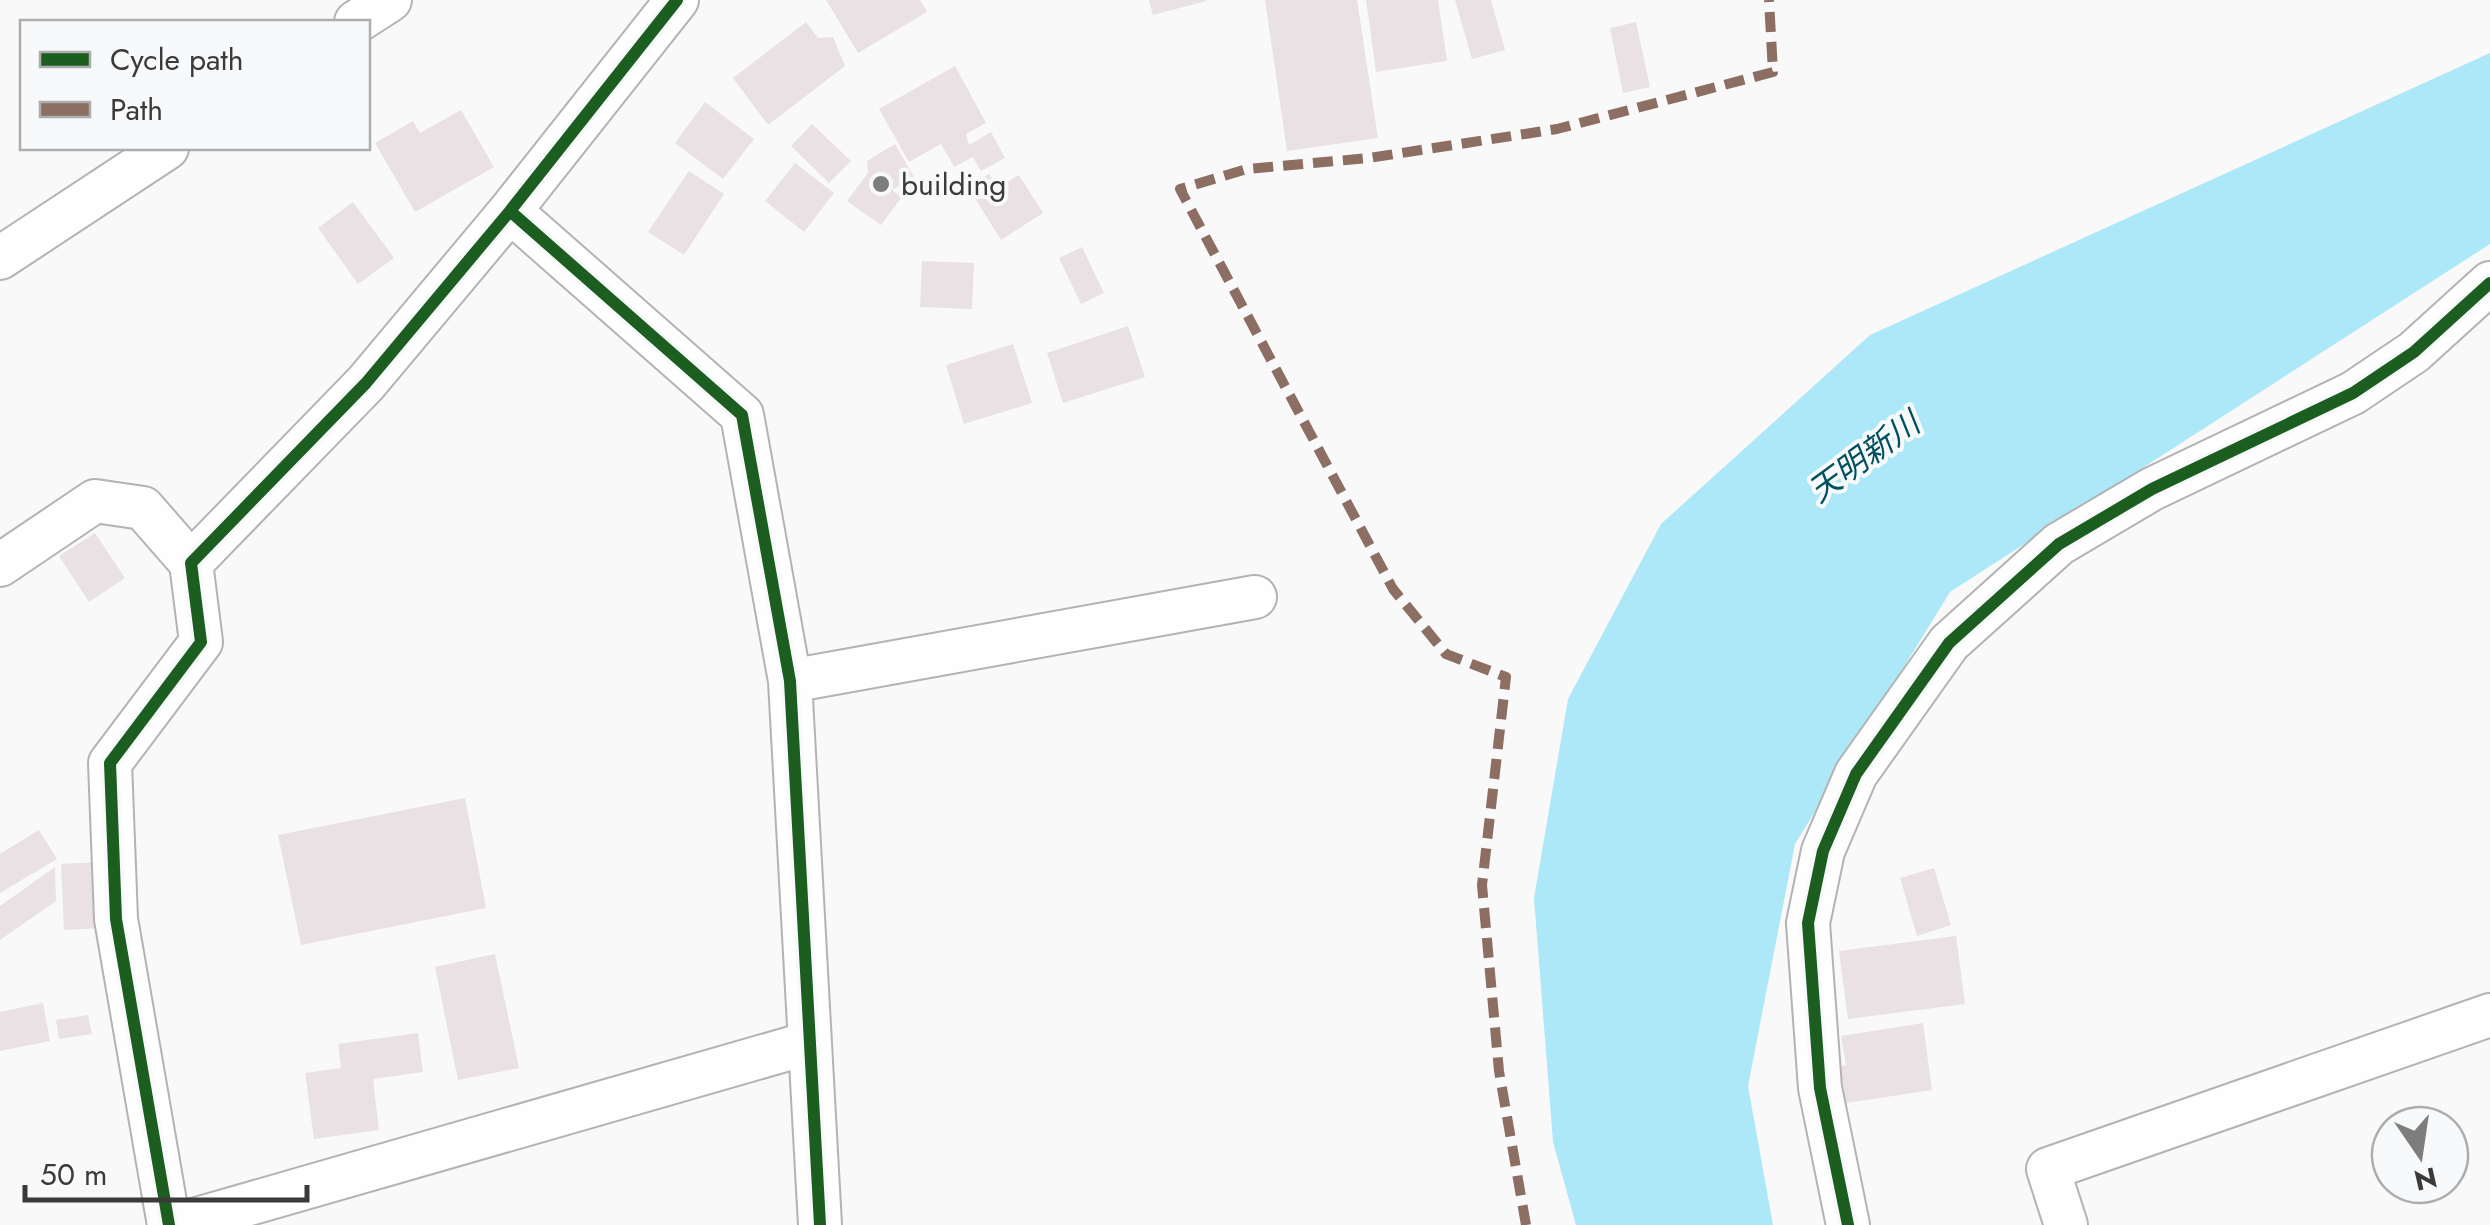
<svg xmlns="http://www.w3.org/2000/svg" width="2490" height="1225" font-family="Jost,'Noto Sans JP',sans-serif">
<rect width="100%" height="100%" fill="#f9f9f9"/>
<path fill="#ace8f7" d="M2490 53V244L1950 592 1795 844 1748 1086 1773 1225H1576L1553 1142 1534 898 1568 699 1661 524 1870 335Z"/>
<path fill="#eae1e5" d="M826 0H920L927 12 858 53Z
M1149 0H1206V1L1153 15Z
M1265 0H1357L1378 138 1287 151Z
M1366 0H1438L1447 61 1376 72Z
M1455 0H1491L1505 50 1472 59Z
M806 22 818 38 833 37 845 66 768 125 733 78Z
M1636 22 1650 87 1623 93 1610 28Z
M955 66 986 123 966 134 969 145 991 132 1005 158 981 171 973 157 954 167 941 144 909 162 879 109Z
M705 102 754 139 723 179 675 143Z
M461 110 494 167 415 212 375 143 413 121 420 133Z
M812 124 851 161 829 183 791 146Z
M895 144 914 177 892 190 902 197 881 225 847 201 868 173 867 161Z
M795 163 834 193 804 232 765 201Z
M689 171 724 194 684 255 648 232Z
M989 174 997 188 1019 175 1043 213 1001 240 968 187Z
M353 202 394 258 358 284 318 228Z
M1082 247 1104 293 1081 304 1059 258Z
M922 261 974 263 972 309 920 307Z
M1128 326 1145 377 1063 403 1047 353Z
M1013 344 1032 403 964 424 946 365Z
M95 533 125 578 89 602 59 556Z
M465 798 486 908 301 945 278 835Z
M39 830 57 859 0 893V854Z
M99 862 103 928 64 930 61 864Z
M55 867 56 901 0 940V906Z
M1934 868 1951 925 1917 936 1900 878Z
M1956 936 1965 1004 1848 1019 1839 951Z
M495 954 519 1068 458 1080 435 967Z
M43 1003 50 1041 0 1051V1012Z
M88 1015 92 1034 59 1039 56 1020Z
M1923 1023 1932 1090 1833 1105 1828 1068 1846 1065 1841 1036Z
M418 1033 423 1072 373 1079 379 1130 314 1139 305 1073 341 1068 338 1044Z"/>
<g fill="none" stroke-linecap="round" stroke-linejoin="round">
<defs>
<path id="minor" d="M356 22 390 0
M510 211 742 415 790 681 820 1225
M0 258 167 148
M0 565 95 501 143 508 191 563
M790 681 1255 597
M169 1225 116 919 110 763 201 642 191 563 366 383 510 211 677 0
M176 1225 809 1043
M1848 1225 1820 1088 1808 923 1823 851 1856 774 1949 643 2059 544 2152 489 2353 393 2414 352 2490 283
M2066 1225 2048 1169 2490 1015"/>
</defs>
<use href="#minor" stroke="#b3b3b3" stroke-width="46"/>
<use href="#minor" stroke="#fefefe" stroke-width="42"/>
<path stroke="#8d6e63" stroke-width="10" stroke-dasharray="20 10" stroke-linecap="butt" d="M1526 1225 1499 1071 1482 885 1506 677 1446 654 1393 589 1180 189 1247 169 1369 158 1557 129 1773 72 1769 0"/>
<defs>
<path id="cycleway" d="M510 211 742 415 790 681 820 1225
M169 1225 116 919 110 763 201 642 191 563 366 383 510 211 677 0
M1848 1225 1820 1088 1808 923 1823 851 1856 774 1949 643 2059 544 2152 489 2353 393 2414 352 2490 283"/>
</defs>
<use href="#cycleway" stroke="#f8f9fa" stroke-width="19"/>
<use href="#cycleway" stroke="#1b5e20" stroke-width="12"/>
</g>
<circle fill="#7d7d7e" stroke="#f8f9fa" stroke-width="4" cx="881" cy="184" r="10"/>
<g text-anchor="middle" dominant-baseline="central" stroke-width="8" stroke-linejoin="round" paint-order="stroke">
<g font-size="30" fill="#3a3a3b" stroke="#f8f9fa" text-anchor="start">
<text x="901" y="184">building</text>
</g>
<g font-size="32" font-style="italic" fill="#025160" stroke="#f8f9fa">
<text transform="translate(1864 457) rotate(-36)">天明新川</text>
</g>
</g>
<rect x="20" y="20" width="350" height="130" fill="#f8f9fa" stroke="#acadae" stroke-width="2.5"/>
<rect x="40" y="52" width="50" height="15" fill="#1b5e20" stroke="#acadae" stroke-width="2.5"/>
<text x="110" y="70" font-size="30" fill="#3a3a3b">Cycle path</text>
<rect x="40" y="102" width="50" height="15" fill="#8d6e63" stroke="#acadae" stroke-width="2.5"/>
<text x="110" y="120" font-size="30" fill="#3a3a3b">Path</text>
<g transform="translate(2420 1155) rotate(167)"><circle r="48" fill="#f8f9fa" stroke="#acadae" stroke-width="2.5"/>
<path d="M0-8L18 38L0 25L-18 38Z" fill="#7d7d7e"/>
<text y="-15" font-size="28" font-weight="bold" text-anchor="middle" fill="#3a3a3b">N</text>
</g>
<path d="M25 1185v15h282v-15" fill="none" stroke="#3a3a3b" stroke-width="5"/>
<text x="40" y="1185" font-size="30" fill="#3a3a3b" stroke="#f8f9fa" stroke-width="8" paint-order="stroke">50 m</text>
</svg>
